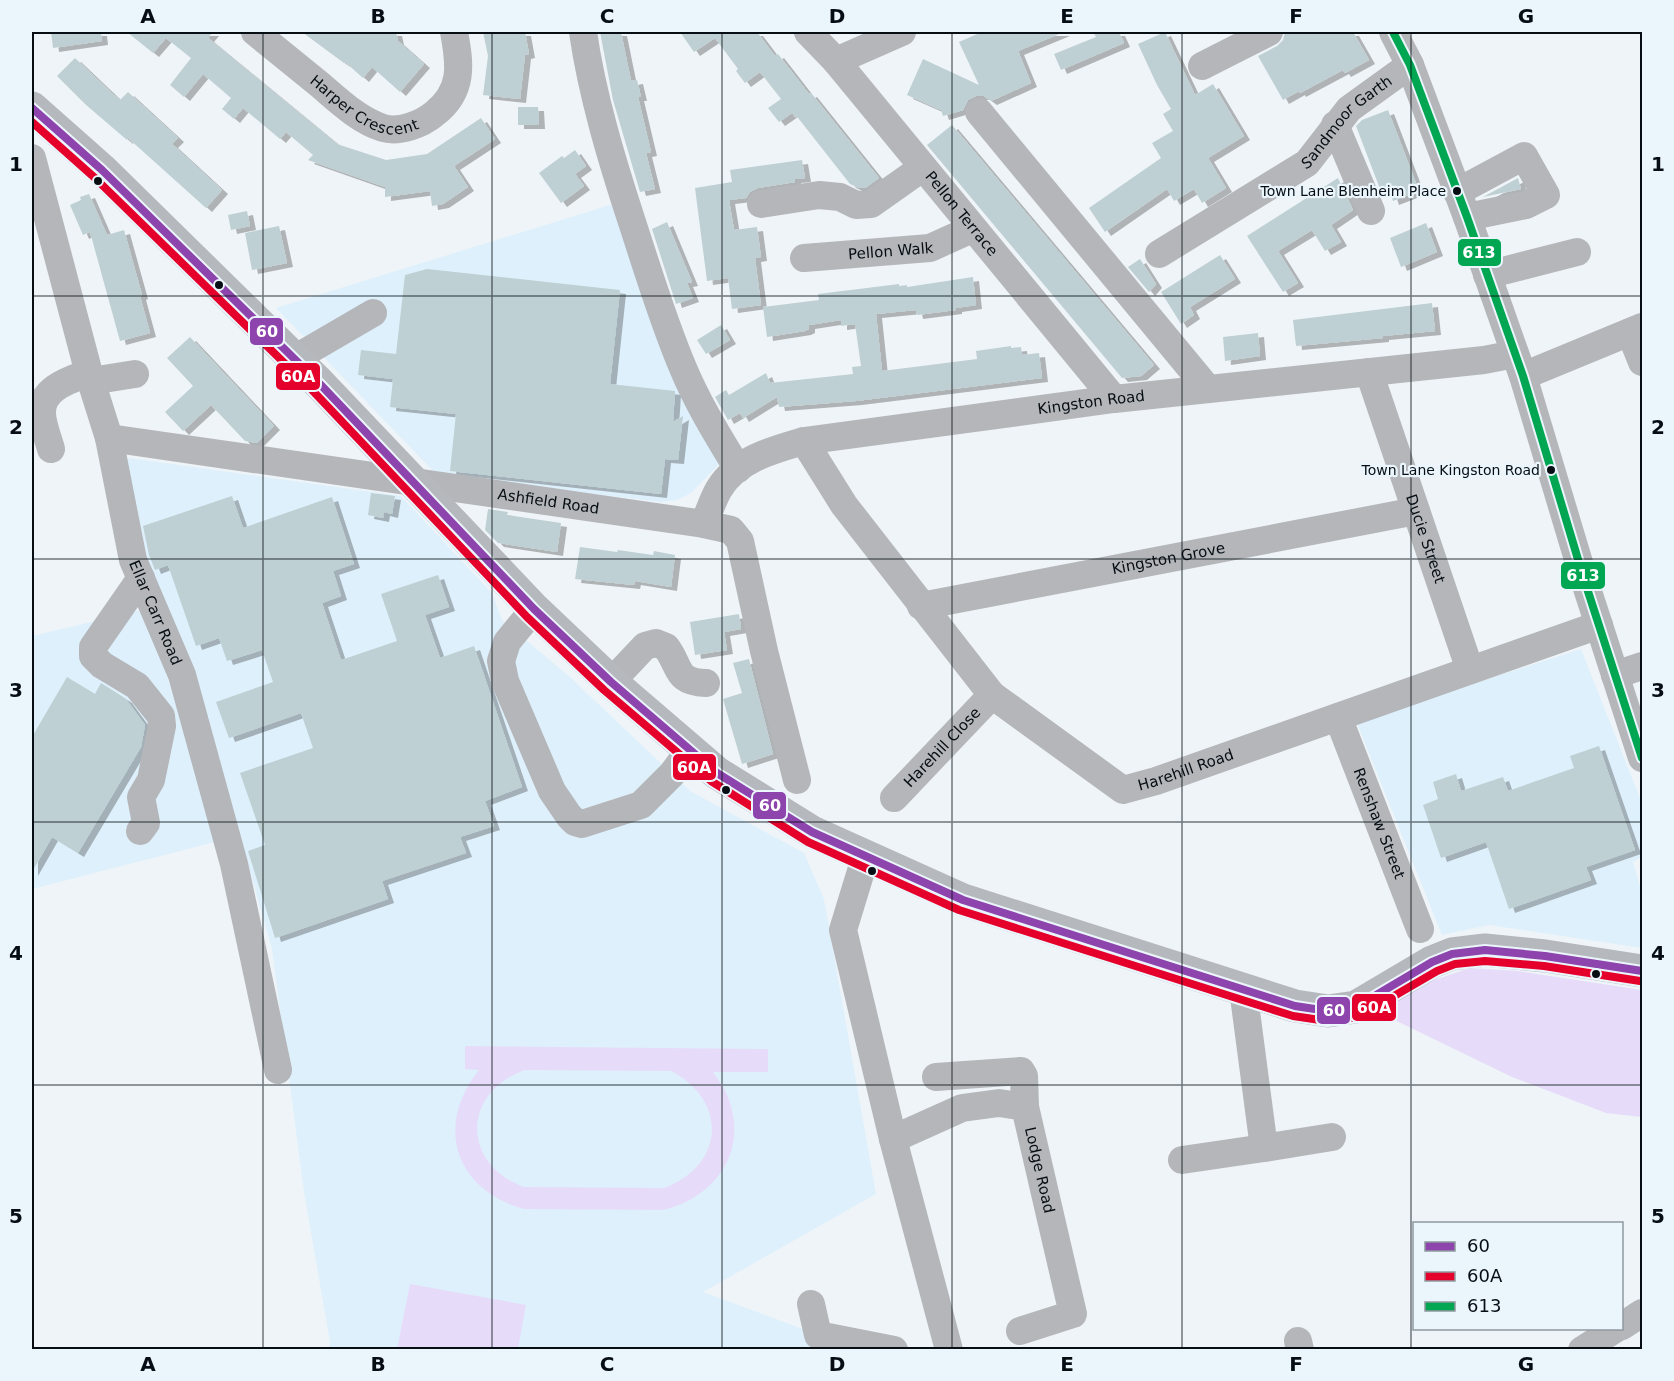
<svg xmlns="http://www.w3.org/2000/svg" width="1674" height="1381" font-family="'DejaVu Sans',sans-serif">
<defs>
<filter id="shadow"><feDropShadow dx="6" dy="4" stdDeviation="0" flood-color="#0004"/></filter>
</defs>
<rect width="100%" height="100%" fill="#eff4f8"/>
<path fill="#def0fb" d="M613 204 723 460 691 493 677 500 661 502 438 476 276 308Z
M122 457 401 496 492 593 502 620 570 677 690 791 804 853 824 899 876 1194 703 1292 846 1345 845 1349H329L330 1342 304 1192 272 949 226 786 150 571Z
M146 609 219 841 32 889V636Z
M1581 649 1642 803V857L1633 862 1642 893V948L1489 925 1442 935 1356 721Z"/>
<path fill="#e6dcf9" fill-rule="evenodd" d="M1470 968 1518 971 1642 990V1117L1606 1113 1512 1077 1378 1012 1425 983Z
M465 1046 768 1049V1072H713C719 1081 726 1090 729 1100 748 1153 714 1198 663 1210L524 1209C455 1190 434 1126 479 1070L465 1069ZM525 1070 671 1071C729 1101 724 1166 664 1188L524 1187C461 1164 462 1092 525 1070Z
M410 1284 526 1305 518 1349H397Z"/>
<path fill="#bed0d3" filter="url(#shadow)" d="M51 32H101L102 41 53 48Z
M127 32H213L208 38 337 144 386 160 427 154 481 118 495 139 454 166 468 187 443 204 432 206 430 191 385 197V187L308 160 313 155 286 132 280 139 243 108 234 119 222 109 231 98 203 74 184 97 170 85 191 58 166 38 153 53Z
M302 32H396L398 41 424 64 400 92 372 67 363 78 345 62 344 63Z
M483 32H525L529 54 525 55 520 99 483 95 488 56Z
M600 32H621L631 81 637 80 641 97H638L651 152 646 153 655 189 640 192 613 100Z
M680 32H757L775 56 778 54 809 94 811 93 879 178 865 188H859L850 184 795 114 796 118 792 113 779 122 768 108 781 99 760 72 745 83 736 71 738 69 715 38 694 52Z
M982 32H1064L1018 51 1031 83 991 101 984 96H976L968 100 963 110 943 116 941 110 907 95 923 59 979 85 959 42Z
M1093 32H1119L1124 43 1061 70 1054 54 1096 37Z
M1165 32 1195 95 1213 84 1244 136 1208 158 1226 188 1202 203 1194 189 1174 201 1167 189 1105 232 1089 208 1161 158 1152 143 1173 131 1163 114 1171 109 1157 85 1138 44Z
M1285 32H1353L1369 60 1345 73 1343 70 1300 93 1299 91 1283 100 1258 56 1277 46 1283 40Z
M75 58 114 95 120 100 128 92 178 138 172 144 222 190 206 208 128 138 127 140 85 104 57 76Z
M518 107H538L539 125H518Z
M1388 110 1419 191 1393 201 1388 186 1380 189 1356 126 1362 120Z
M952 125 1154 365 1141 376 1122 378 927 145Z
M575 150 586 166 575 174 584 186 561 203 539 173 562 156 564 158Z
M802 160 805 178 795 179V182L758 188 750 192 746 198 729 200 734 230 757 227 761 257 755 258 761 305 732 309 728 278 707 281 695 188 732 182 730 170Z
M1338 178 1353 210 1331 225 1341 242 1325 251 1312 230 1278 251 1298 283 1283 292 1247 236Z
M1518 178 1521 189 1483 197Z
M89 194 107 235 124 230 142 295 140 296 150 333 120 341 90 232 83 235 70 205 81 200 80 197Z
M247 211 250 226 231 230 228 215Z
M667 222 692 282 687 283 693 298 676 304 652 229Z
M1426 223 1437 252 1401 267 1390 238Z
M279 226 287 263 252 270 245 233Z
M1220 255 1235 279 1190 307 1194 315 1181 324 1161 292Z
M1140 259 1156 284 1149 292 1128 267Z
M427 269 620 290 610 384 675 391 673 422 683 416 678 460 665 459 661 494 450 471 456 414 390 407 393 379 358 375 361 350 396 354 405 275Z
M973 277 976 305 956 308V310L917 315 916 310 876 314 882 371 977 359 976 351 1011 346V348L1021 347 1022 355 1039 353 1042 378 856 401 779 407 777 397 743 418 740 413 728 420 715 397 726 390 729 395 766 373 770 383 853 374 852 367 861 366 855 324 841 326V320L809 325V329L805 331 767 337 763 307 819 300 818 294 899 284V286L907 285V287Z
M1432 303 1435 331 1383 336V338L1296 346 1293 320Z
M721 325 730 340 706 354 697 340Z
M1258 333 1260 356 1225 361 1223 337Z
M190 337 274 426 257 443 245 441 211 405 183 431 165 412 193 386 167 358Z
M371 493 395 496 392 514 384 512 383 518 368 515Z
M232 496 243 528 332 497 354 564 333 571 341 596 322 603 341 660 397 641 381 594 438 575 449 607 425 615 440 658 474 646 522 787 485 801 494 826 460 837 466 853 382 881 388 899 275 938 248 851 265 845 240 773 313 748 301 713 229 738 216 702 273 682 262 650 227 661 219 638 196 646 168 565 155 570 149 555 143 526Z
M488 509 508 512 507 515 561 523 557 552 498 543 485 530Z
M580 547 617 552 618 550 653 555 654 551 675 555 671 587 635 581 634 585 575 579Z
M739 614 741 629 724 632 727 650 695 655 690 622Z
M749 659 773 754 742 764 723 699 742 693 733 663Z
M67 677 95 694 101 683 126 699 145 725 141 747 78 853 52 837 32 872V737Z
M1599 746 1635 850 1586 867 1591 880 1509 909 1486 842 1441 858 1423 805 1438 799 1433 782 1456 774 1461 791 1503 777 1508 791 1574 768 1570 756Z"/>
<g fill="none" stroke-linecap="round" stroke-linejoin="round">
<g stroke="#b4b6ba" stroke-width="28">
<path id="s1" d="M255 32C276 49 298 67 319 84 338 100 358 120 383 128 399 133 422 124 434 114 464 91 460 64 454 32"/>
<path d="M583 32C592 95 612 161 632 222 648 271 663 321 683 368 698 404 718 436 738 469"/>
<path id="s2" d="M808 32 836 61 1114 399"/>
<path d="M1393 32 1410 65 1467 217 1523 376 1583 576 1642 758"/>
<path d="M836 61 902 32"/>
<path d="M1202 66 1269 32"/>
<path d="M979 112 1208 389"/>
<path d="M1335 125 1371 211"/>
<path id="s3" d="M32 158 91 381 109 438 133 560 182 675 234 864 278 1070"/>
<path d="M1457 192 1524 156 1546 195 1526 205 1467 217"/>
<path d="M761 204 819 195 840 197 856 205 871 204 922 168"/>
<path id="s4" d="M1159 254 1307 163 1349 109 1410 65"/>
<path id="s5" d="M804 258 930 248 972 229"/>
<path d="M1487 275 1577 252"/>
<path d="M1630 332 1642 362"/>
<path d="M294 359 373 313"/>
<path id="s6" d="M1369 372 1470 670"/>
<path d="M1523 376 1642 327"/>
<path d="M91 381 135 374"/>
<path id="s7" d="M109 438 704 524 731 530 740 541 764 651 797 780"/>
<path id="s8" d="M804 441 844 505 992 695 1123 790 1156 781 1599 625"/>
<path d="M51 449C48 438 42 424 42 413 41 388 70 380 88 373"/>
<path id="s9" d="M704 524C709 512 713 499 719 489 737 459 773 450 804 441L1114 399 1484 360 1515 354"/>
<path id="s10" d="M921 606 1416 511"/>
<path d="M534 609 507 642 501 661 505 681 552 791 569 816 575 822 582 824 641 805 672 774 690 750"/>
<path d="M1615 675 1642 666"/>
<path d="M611 682 645 646 656 643 666 647C681 666 674 682 706 683"/>
<path id="s11" d="M1338 717 1420 929"/>
<path id="s12" d="M894 798 992 695"/>
<path d="M140 831 146 823 141 797 151 780 162 726 161 716 137 686 102 665 93 656V647L141 578"/>
<path d="M865 858 843 930 893 1139 949 1350"/>
<path d="M936 1077 1021 1071 1024 1076 1025 1107"/>
<path id="s13" d="M893 1139 962 1108 999 1103 1025 1107 1073 1314 1020 1331"/>
<path d="M1264 1148 1332 1137"/>
<path d="M1182 1160 1264 1148 1243 989"/>
<path d="M811 1304 818 1335 894 1350"/>
<path d="M1622 1326 1642 1313"/>
<path d="M1298 1341 1300 1350"/>
<path d="M1582 1350 1617 1328"/>
</g>
<path stroke="#b5b8bc" stroke-width="33" d="M32 108 102 170 319 383 534 609 611 682 717 773 812 832 963 900 1295 1006 1328 1011 1356 1007 1432 962 1452 954 1485 950 1545 956 1642 971"/>
<defs>
<path id="bus-1" d="M32 108 102 170 319 383 534 609 611 682 717 773 812 832 963 900 1295 1006 1328 1011 1356 1007 1432 962 1452 954 1485 950 1545 956 1642 971"/>
<path id="bus-2" d="M32 122 95 178 312 390 527 617 604 690 711 781 808 842 959 910 1293 1016 1327 1021 1358 1017 1437 971 1455 964 1485 961 1544 966 1640 981"/>
<path id="bus-3" d="M1393 32 1410 65 1467 217 1523 376 1583 576 1642 758"/>
</defs>
<use href="#bus-1" stroke="#ebf5fc" stroke-width="12"/>
<use href="#bus-2" stroke="#ebf5fc" stroke-width="12"/>
<use href="#bus-3" stroke="#ebf5fc" stroke-width="12"/>
<use href="#bus-1" stroke="#8e44ad" stroke-width="8"/>
<use href="#bus-2" stroke="#e4002b" stroke-width="8"/>
<use href="#bus-3" stroke="#00a651" stroke-width="8"/>
</g>
<path fill="none" stroke="#060e14" stroke-width="1.5" stroke-opacity="0.55" d="M263 32V1350M492 32V1350M722 32V1350M952 32V1350M1182 32V1350M1411 32V1350M32 296H1642M32 559H1642M32 822H1642M32 1085H1642"/>
<g fill="#060e14" stroke="#ebf5fc" stroke-width="2">
<circle cx="98" cy="181" r="5"/>
<circle cx="1457" cy="191" r="5"/>
<circle cx="219" cy="285" r="5"/>
<circle cx="1551" cy="470" r="5"/>
<circle cx="726" cy="790" r="5"/>
<circle cx="872" cy="871" r="5"/>
<circle cx="1596" cy="974" r="5"/>
</g>
<g text-anchor="middle" dominant-baseline="central" stroke-width="4.5" stroke-linejoin="round" paint-order="stroke">
<g font-size="14" fill="#060e14" stroke="#ebf5fc" text-anchor="end">
<text x="1446" y="191">Town Lane Blenheim Place</text>
<text x="1540" y="470">Town Lane Kingston Road</text>
</g>
<g font-size="15" fill="#060e14" stroke="#ebf5fc">
<text stroke="none"><textPath href="#s1" startOffset="135">Harper Crescent</textPath></text>
<text stroke="none"><textPath href="#s4" startOffset="231">Sandmoor Garth</textPath></text>
<text stroke="none"><textPath href="#s2" startOffset="238">Pellon Terrace</textPath></text>
<text stroke="none"><textPath href="#s5" startOffset="87">Pellon Walk</textPath></text>
<text stroke="none"><textPath href="#s9" startOffset="428">Kingston Road</textPath></text>
<text stroke="none"><textPath href="#s7" startOffset="444">Ashfield Road</textPath></text>
<text stroke="none"><textPath href="#s6" startOffset="176">Ducie Street</textPath></text>
<text stroke="none"><textPath href="#s10" startOffset="252">Kingston Grove</textPath></text>
<text stroke="none"><textPath href="#s3" startOffset="472">Ellar Carr Road</textPath></text>
<text stroke="none"><textPath href="#s12" startOffset="70">Harehill Close</textPath></text>
<text stroke="none"><textPath href="#s8" startOffset="544">Harehill Road</textPath></text>
<text stroke="none"><textPath href="#s11" startOffset="114">Renshaw Street</textPath></text>
<text stroke="none"><textPath href="#s13" startOffset="204">Lodge Road</textPath></text>
</g>
</g>
<g stroke="#ebf5fc" stroke-width="2">
<rect x="1457" y="238" width="45" height="29" rx="6" fill="#00a651"/>
<rect x="249" y="317" width="35" height="29" rx="6" fill="#8e44ad"/>
<rect x="275" y="362" width="46" height="29" rx="6" fill="#e4002b"/>
<rect x="1560" y="561" width="46" height="29" rx="6" fill="#00a651"/>
<rect x="672" y="753" width="45" height="28" rx="6" fill="#e4002b"/>
<rect x="752" y="791" width="35" height="29" rx="6" fill="#8e44ad"/>
<rect x="1351" y="993" width="46" height="29" rx="6" fill="#e4002b"/>
<rect x="1316" y="996" width="35" height="29" rx="6" fill="#8e44ad"/>
</g>
<g font-size="16" text-anchor="middle" font-weight="bold" fill="#fff">
<text x="1479" y="258">613</text>
<text x="267" y="337">60</text>
<text x="298" y="382">60A</text>
<text x="1583" y="581">613</text>
<text x="694" y="773">60A</text>
<text x="770" y="811">60</text>
<text x="1374" y="1013">60A</text>
<text x="1334" y="1016">60</text>
</g>
<rect width="1674" height="1381" fill="none" stroke="#ebf5fc" stroke-width="66"/>
<rect x="1413" y="1222" width="210" height="108" fill="#ebf5fc" stroke="#8f999f" stroke-width="1.5"/>
<rect x="1425" y="1242" width="30" height="9" fill="#8e44ad" stroke="#8f999f" stroke-width="1.5"/>
<text x="1467" y="1252" font-size="18" fill="#060e14">60</text>
<rect x="1425" y="1272" width="30" height="9" fill="#e4002b" stroke="#8f999f" stroke-width="1.5"/>
<text x="1467" y="1282" font-size="18" fill="#060e14">60A</text>
<rect x="1425" y="1302" width="30" height="9" fill="#00a651" stroke="#8f999f" stroke-width="1.5"/>
<text x="1467" y="1312" font-size="18" fill="#060e14">613</text>
<rect x="33" y="33" width="1608" height="1315" fill="none" stroke="#060e14" stroke-width="2"/>
<g font-size="20" text-anchor="middle" font-weight="bold" fill="#060e14">
<text x="148" y="23">A</text>
<text x="378" y="23">B</text>
<text x="607" y="23">C</text>
<text x="837" y="23">D</text>
<text x="1067" y="23">E</text>
<text x="1296" y="23">F</text>
<text x="1526" y="23">G</text>
<text x="16" y="171">1</text>
<text x="1658" y="171">1</text>
<text x="16" y="434">2</text>
<text x="1658" y="434">2</text>
<text x="16" y="697">3</text>
<text x="1658" y="697">3</text>
<text x="16" y="960">4</text>
<text x="1658" y="960">4</text>
<text x="16" y="1223">5</text>
<text x="1658" y="1223">5</text>
<text x="148" y="1371">A</text>
<text x="378" y="1371">B</text>
<text x="607" y="1371">C</text>
<text x="837" y="1371">D</text>
<text x="1067" y="1371">E</text>
<text x="1296" y="1371">F</text>
<text x="1526" y="1371">G</text>
</g>
</svg>
